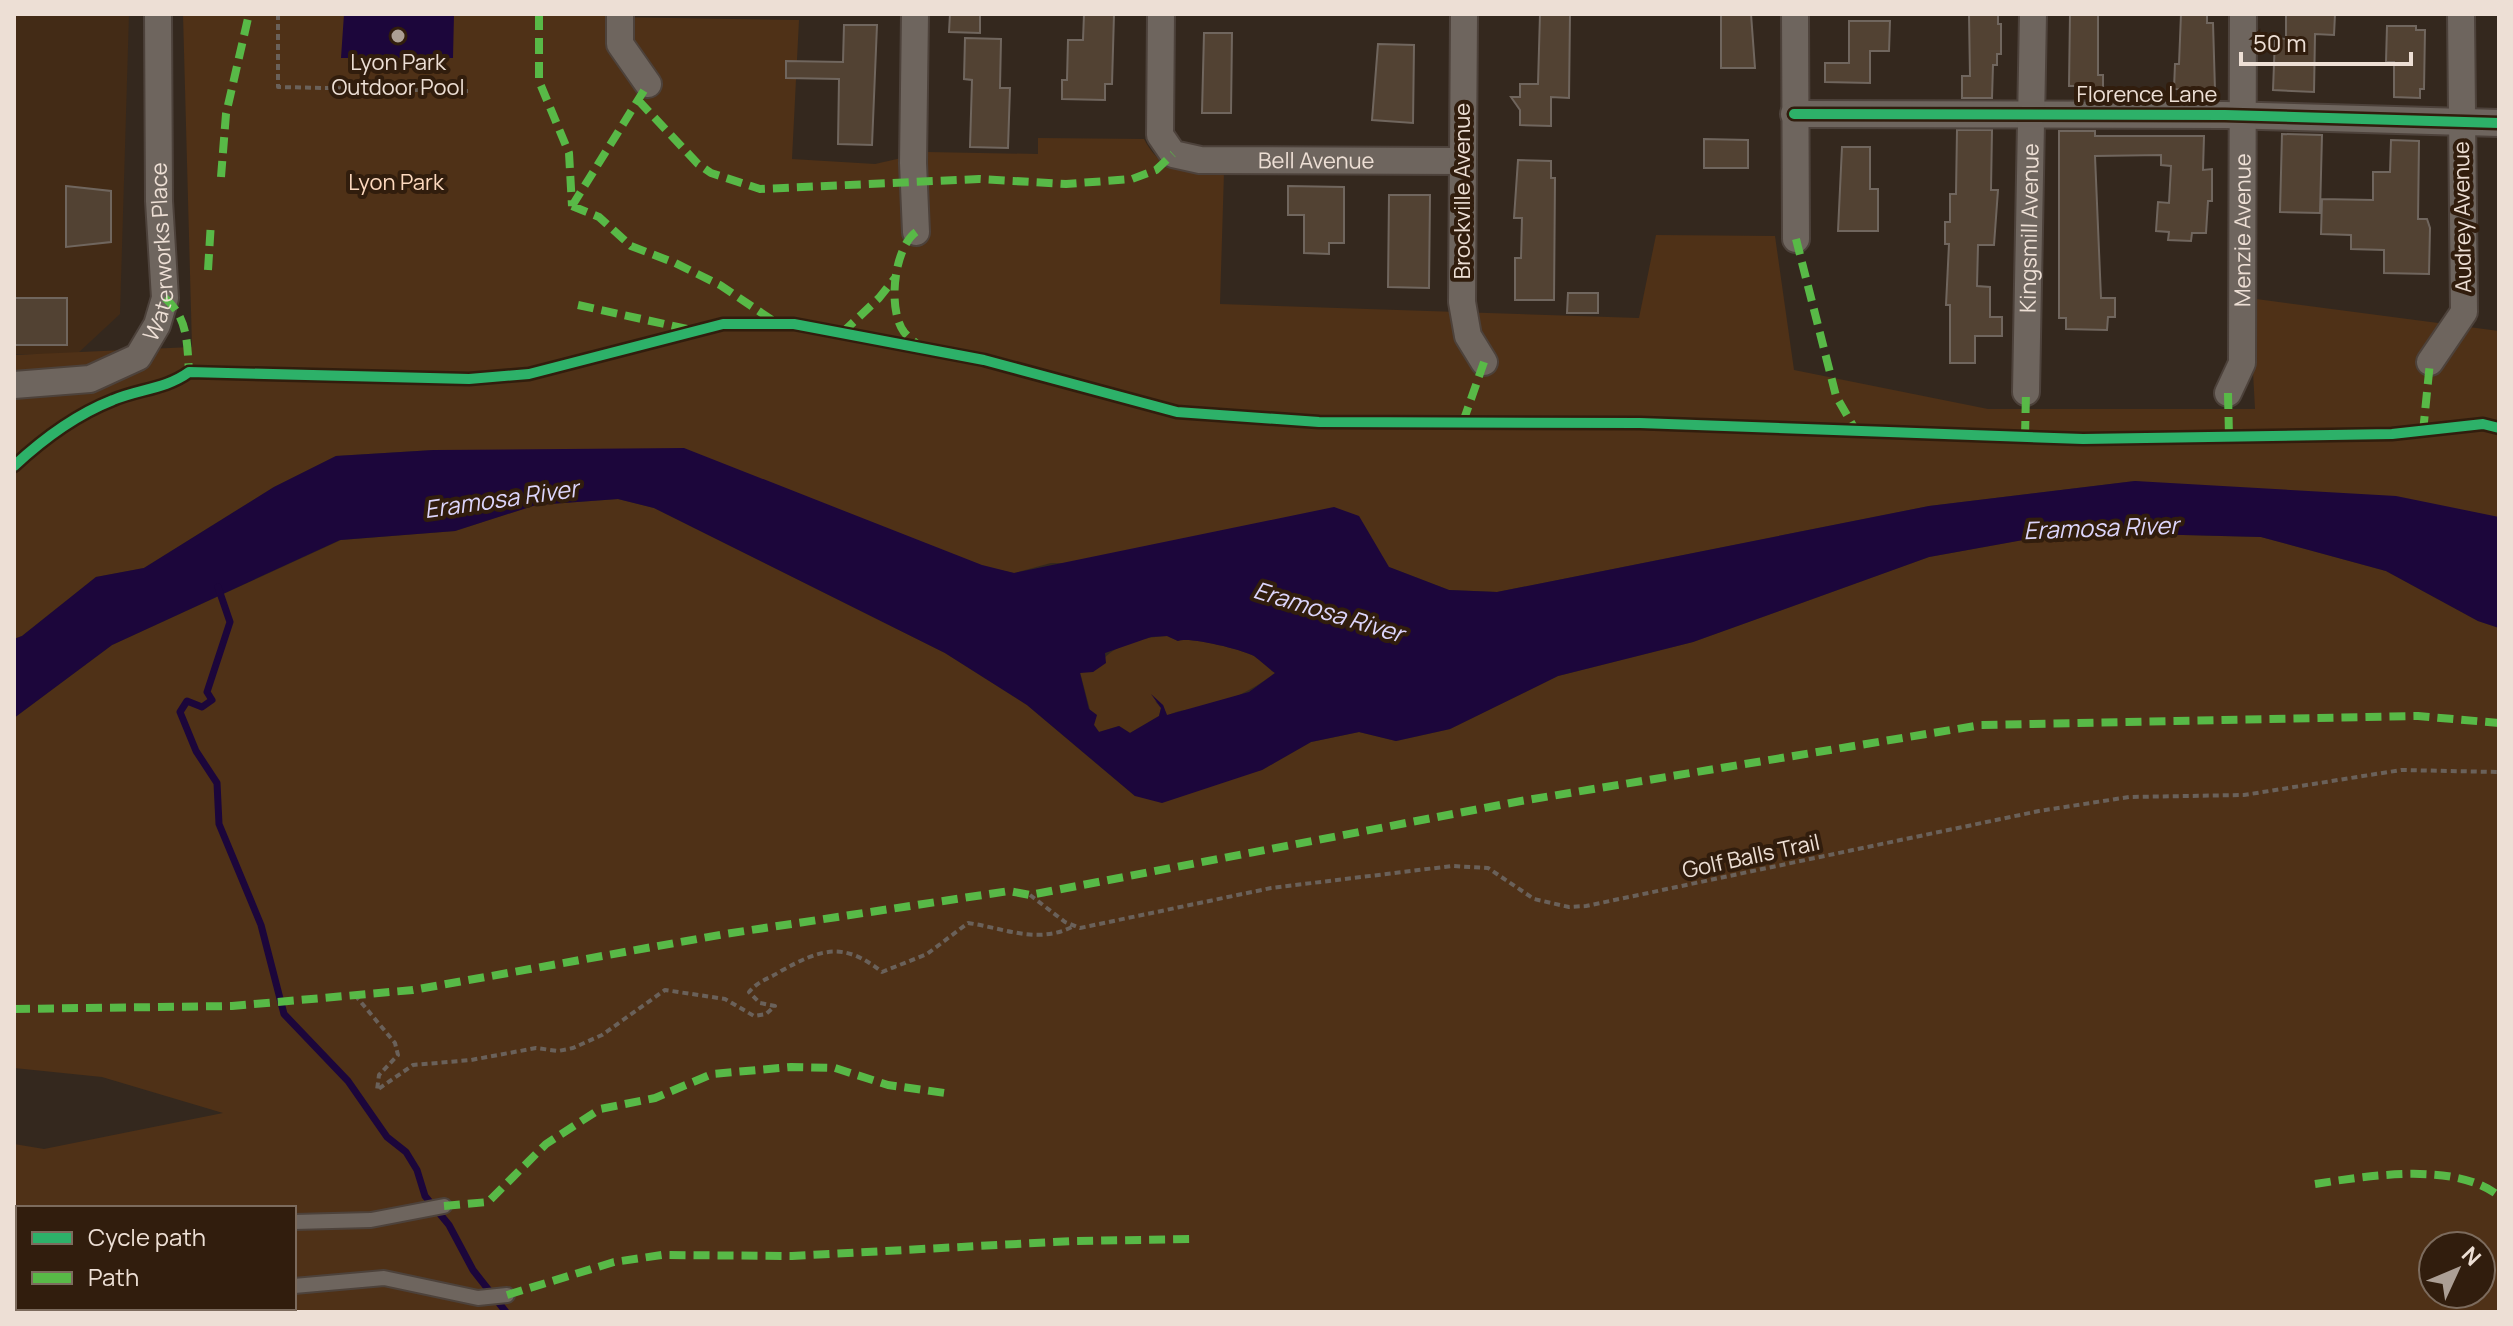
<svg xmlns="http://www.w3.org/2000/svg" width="2513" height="1326" font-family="Manrope,sans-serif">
<rect width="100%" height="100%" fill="#34281e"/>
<path fill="#432b16" d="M14 14H129L120 314 77 354H14Z"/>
<path fill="#4f3117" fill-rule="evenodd" d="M183 14H609L610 17 799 20 792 159 875 164 928 152 1038 154V138L1144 139C1162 174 1189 173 1224 172L1220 304 1639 318 1656 235 1775 236 1794 370 1988 409H2255L2249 298 2499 331V529L2135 481 1929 506 1497 592 1449 590 1389 567 1051 563 1014 573 434 450 336 456 274 487 144 568 96 577 22 636 14 639V355L192 347Z
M618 499 654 508 945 653 1027 705 1135 796 1262 770 1311 742 1359 732 1396 741 1450 729 1558 676 1693 642 1929 557 2068 532 2261 537 2386 571 2478 621 2499 628V1312H14V1144L44 1149 223 1113 102 1077 14 1068V718L112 645 341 540 455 531 536 505ZM18 1208H294V1308H18ZM2433 1246H2481V1294H2433Z
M1167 636 1178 641C1189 636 1244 650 1254 656 1261 661 1268 668 1275 673 1253 689 1232 701 1205 707 1191 710 1179 709 1167 716L1163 705 1155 701 1161 708 1159 716 1130 733 1119 726 1099 732 1094 725 1080 672H1093C1110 645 1136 638 1167 636Z"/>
<path fill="#1c063b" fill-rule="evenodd" d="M344 14H454L453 58H341Z
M684 448 982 565 1014 573 1334 507 1359 516 1389 567 1449 590 1497 592 1929 506 2135 481 2396 496 2499 517V628L2478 621 2386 571 2261 537 2068 532 1929 557 1693 642 1558 676 1450 729 1396 741 1359 732 1311 742 1262 770 1162 803 1135 796 1027 705 945 653 654 508 618 499 536 505 455 531 340 540 112 645 14 718V639L22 636 96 577 144 568 274 487 336 456 434 450ZM1167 636 1178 641C1188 636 1244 650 1254 656 1261 661 1268 668 1275 673L1249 692 1167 715 1163 705 1151 694 1161 708 1159 716 1130 733 1119 726 1099 732 1094 725 1097 715 1089 709 1080 673 1093 672 1106 663 1105 653 1151 637Z"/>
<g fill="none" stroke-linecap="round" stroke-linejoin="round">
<path stroke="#1c063b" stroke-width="7" d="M218 587 230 622 207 692 212 700 202 707 187 701 180 712 196 751 217 783 219 824 261 925 284 1014 348 1081 387 1137 406 1152 417 1170 425 1196 449 1225 473 1270 506 1312"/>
</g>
<path fill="#524233" stroke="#70665e" stroke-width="2" d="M950 14H980V33L949 32Z
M1084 14H1114L1112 84H1105V100L1062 99V80H1067L1068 40H1083Z
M1540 14H1570L1569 98 1551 97V126L1520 125V110L1511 97H1520V84H1538Z
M1721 14H1751L1755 68H1721Z
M1969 14H1998V24H2001V54H1997V65H1993L1992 98H1962V76H1970Z
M2070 14H2098V75H2103V96L2076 99V86H2069Z
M2181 14H2207V23H2213L2215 90 2174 89 2175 64H2179Z
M2286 14H2335L2334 35 2315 34 2314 92 2273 90 2275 38 2286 39Z
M1849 21H1890L1889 51H1870V83L1825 82V63H1849Z
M844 25H877L872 145 838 144 839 79 786 78V61L843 62Z
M2387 26H2416V30H2425L2424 89H2420V98L2394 97V62H2386Z
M1204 33H1232L1231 113H1202Z
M965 38 1001 39 1000 88H1010L1008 148 970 147 972 80 964 79Z
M1378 44 1414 45 1413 123 1372 120Z
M1957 130H1992L1991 190H1998L1994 245H1978L1977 286 1990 287V317H2002V336H1975V363H1950V305H1946L1949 244H1945V222H1950V194H1956Z
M2059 131H2095V136H2204L2203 170 2212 169V201H2208L2206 233H2192L2191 241 2168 240 2169 232 2156 231 2158 202 2169 203 2171 166 2161 165V155L2095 156 2101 298H2115V317H2108L2107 330 2066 329V318H2059Z
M2282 134 2322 135 2320 213 2280 212Z
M1704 139 1748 140V168H1704Z
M2391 140 2419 141 2418 219H2427L2430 228 2429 274 2384 273V250L2351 249V235L2321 234 2322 199 2373 200V172H2390Z
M1842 147H1870V189H1878V231H1838Z
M1518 160 1551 161V178H1555L1554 300H1515V258H1521L1522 218H1514Z
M66 186 111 191V242L66 247Z
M1288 186 1344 187V243H1329V254L1304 253V215H1288Z
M1389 195H1430L1429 288 1388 287Z
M1568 293H1598V313H1567Z
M14 298H67V345H14Z"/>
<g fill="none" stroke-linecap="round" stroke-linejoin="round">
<defs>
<path id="lane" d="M294 1222 371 1220 444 1206
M294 1286 384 1278 478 1298 507 1295
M67 1312 80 1308
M126 1312 128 1308"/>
<g id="street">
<path d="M620 14V44L648 84"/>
<path d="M915 14 913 163 916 232"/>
<path id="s1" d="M1161 14 1160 135 1173 154 1200 160 1461 161"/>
<path d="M1464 14 1462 302 1468 336 1484 362"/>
<path d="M1795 14 1796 239"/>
<path d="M1794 114 2225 115 2499 123"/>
<path d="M2430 362 2464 312 2461 14"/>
<path id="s2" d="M14 385 90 379 138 357 157 325 165 298 159 201 158 14"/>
<path id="s3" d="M2026 392 2033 14"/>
<path id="s4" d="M2228 393 2242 363 2243 14"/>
</g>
</defs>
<use href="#lane" stroke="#4d423b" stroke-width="18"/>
<use href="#street" stroke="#4d423b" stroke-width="30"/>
<path stroke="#6a615a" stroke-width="4" stroke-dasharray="6 4" stroke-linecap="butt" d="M278 14V87L468 91
M1030 895 1065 922 1080 928 1271 888 1452 866 1488 868 1534 899 1569 907 1586 906 2039 811 2129 797 2244 795 2401 770 2499 772
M355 995 395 1043 398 1055 379 1075 377 1090 413 1065 471 1060 536 1048 558 1051 573 1048 602 1035 665 990 725 999 754 1016 766 1014 775 1006 760 1003 749 992C759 980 769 979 781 971 821 949 843 941 882 972L927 954 968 923C1004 928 1038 945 1074 926"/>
<use href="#lane" stroke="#6e655e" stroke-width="14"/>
<use href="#street" stroke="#6e655e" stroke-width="26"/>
<path stroke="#58b947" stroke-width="8" stroke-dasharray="16 8" stroke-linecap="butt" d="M539 14V81L569 153 572 206
M638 100 698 164 711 173 760 189 979 179 1066 184 1132 179 1156 170 1173 154
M221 177 226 114 249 14
M572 206 599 217 631 246 675 263 720 285 775 322
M572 206 648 84
M916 232C894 248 887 309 904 332 908 337 914 341 918 345
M1796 239 1836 396 1856 431
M208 270 211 222
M165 298C188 318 187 342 189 372
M578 305 687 329
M842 333 879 298 895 278
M2228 393 2229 436
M1463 422 1484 362
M2423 432 2430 362
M2025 437 2026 392
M14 1009 232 1006 413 990 725 934 1009 891 1030 895 1521 801 1981 725 2418 716 2499 723
M2315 1184C2367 1176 2455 1161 2499 1196
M444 1206 488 1202 546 1144 600 1109 655 1098 712 1074 791 1067 835 1068 888 1085 945 1093
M14 1260 18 1261
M507 1295 614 1262 662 1255 792 1256 1072 1241 1195 1239
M2499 1312V1310"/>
<defs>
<path id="cycleway" d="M1794 114 2225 115 2499 123
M14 466C44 438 75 415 113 400 139 389 166 389 189 372L469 379 529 374 723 324H794L984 360 1177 412 1319 422 1640 423 2083 439 2392 434 2483 424 2499 428"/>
</defs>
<use href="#cycleway" stroke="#311d0d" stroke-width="15"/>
<use href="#cycleway" stroke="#2db169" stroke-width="10"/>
</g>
<circle fill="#ac9f95" stroke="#311d0d" stroke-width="3" cx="398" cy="36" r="8"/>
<g text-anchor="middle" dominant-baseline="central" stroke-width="8" stroke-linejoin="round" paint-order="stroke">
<g font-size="22" fill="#eddfd5" stroke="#311d0d">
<text x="398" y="62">Lyon Park<tspan x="398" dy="25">Outdoor Pool</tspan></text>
</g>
<g font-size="22" fill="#eddfd5" stroke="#311d0d">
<text x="2147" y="94">Florence Lane</text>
<text stroke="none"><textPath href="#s1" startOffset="288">Bell Avenue</textPath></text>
<text transform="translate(1462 191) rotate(-90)">Brockville Avenue</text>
<text transform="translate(2462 217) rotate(-91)">Audrey Avenue</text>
<text stroke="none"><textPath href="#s3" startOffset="164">Kingsmill Avenue</textPath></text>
<text stroke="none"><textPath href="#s4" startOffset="166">Menzie Avenue</textPath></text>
<text stroke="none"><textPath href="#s2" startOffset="240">Waterworks Place</textPath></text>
<text transform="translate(1751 856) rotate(-12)">Golf Balls Trail</text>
</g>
<g font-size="22" fill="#fdd9bf" stroke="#311d0d">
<text x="396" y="182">Lyon Park</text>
</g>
<g font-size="24" font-style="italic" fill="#dcd5fb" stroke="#311d0d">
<text transform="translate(501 498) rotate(-8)">Eramosa River</text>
<text transform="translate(2101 527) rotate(-2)">Eramosa River</text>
<text transform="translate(1329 611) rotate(17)">Eramosa River</text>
</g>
</g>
<rect width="2513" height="1326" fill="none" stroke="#eddfd5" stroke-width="32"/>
<rect x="16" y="1206" width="280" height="104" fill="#311d0d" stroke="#7c6b5d" stroke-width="2"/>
<rect x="32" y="1232" width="40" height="12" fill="#2db169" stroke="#7c6b5d" stroke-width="2"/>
<text x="88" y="1246" font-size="24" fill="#eddfd5">Cycle path</text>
<rect x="32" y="1272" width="40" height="12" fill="#58b947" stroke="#7c6b5d" stroke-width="2"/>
<text x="88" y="1286" font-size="24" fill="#eddfd5">Path</text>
<g transform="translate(2457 1270) rotate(46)"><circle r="38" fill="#311d0d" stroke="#7c6b5d" stroke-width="2"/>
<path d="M0-6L14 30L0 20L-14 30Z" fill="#ac9f95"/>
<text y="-12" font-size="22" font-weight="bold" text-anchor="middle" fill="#eddfd5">N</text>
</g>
<path d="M2241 52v12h170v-12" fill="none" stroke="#eddfd5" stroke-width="4"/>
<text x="2253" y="52" font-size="24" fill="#eddfd5" stroke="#311d0d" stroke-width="6" paint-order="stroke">50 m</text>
</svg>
